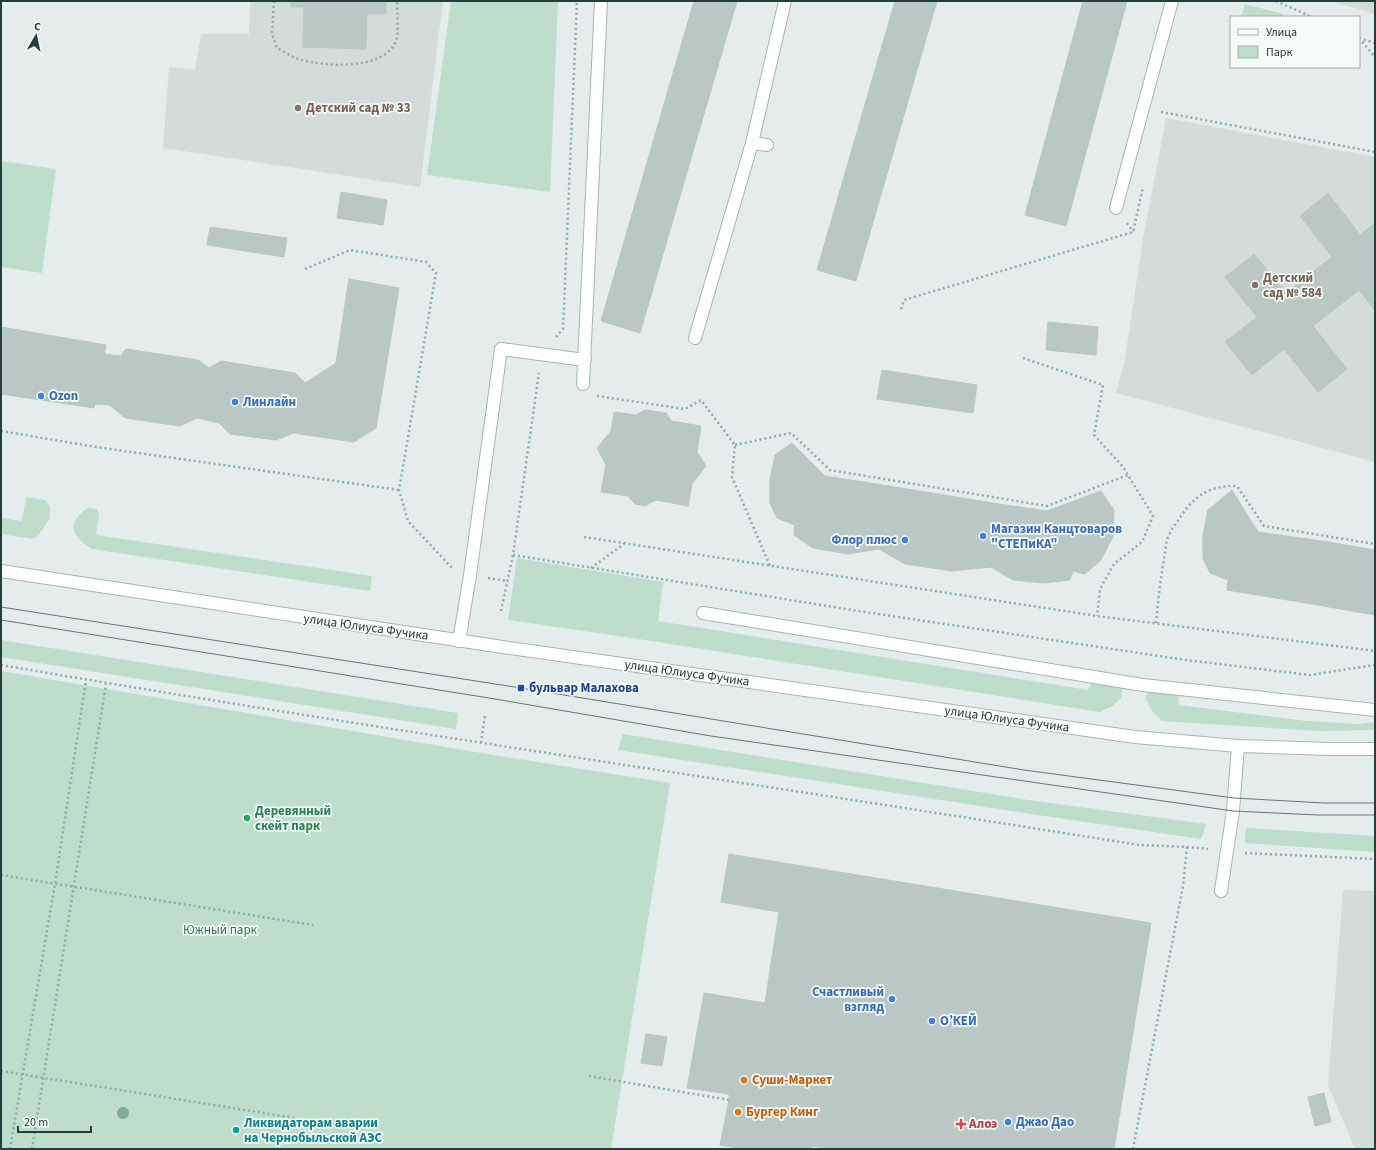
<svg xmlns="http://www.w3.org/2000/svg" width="1376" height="1150" font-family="'Source Sans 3',sans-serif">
<rect width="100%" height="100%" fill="#e4edeb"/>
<path fill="#d2ddda" d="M250 1H443L420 187 163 148 169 67 195 69 201 34H249Z
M1331 1H1375V14Z
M1166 118 1375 157V462L1116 393 1124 365 1143 239Z
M1343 890 1375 891V1149H1355L1328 1085Z"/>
<path fill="#beddcb" d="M451 1H558L550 192 427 175Z
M1245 4 1283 14 1282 17H1241Z
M1 161 56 169 42 273 1 267Z
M26 497 45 500 50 506V518L38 536 32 539 1 534V518L22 521Z
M88 508 97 509 99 515 96 535 372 576 370 591 92 549C72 536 65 524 88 508Z
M517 558 663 582 658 621 1088 690 1093 680 1122 687 1121 698 1113 706 1100 712 632 638 508 620Z
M1 640 458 713 456 729 1 657Z
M1 671 487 754 670 783 611 1149H1Z
M1152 687 1178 693 1179 705 1307 721 1358 724 1375 722V730L1317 731 1162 721 1152 711 1145 698Z
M623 734 1028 800 1206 824 1201 839 1024 813 618 750Z
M1246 828 1375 836V852L1245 843Z"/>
<path fill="#b9c8c4" stroke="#b7c7c3" d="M291 1H386V14H367L366 49 303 47 304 7H291Z
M694 1H737L640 333 601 321Z
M895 1H937L856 281 817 270Z
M1083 1H1127L1066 226 1025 215Z
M341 192 387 200 383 225 337 218Z
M1328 193 1360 235 1375 223V310L1359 290 1313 326 1347 369 1318 392 1284 349 1252 375 1225 342 1257 317 1225 277 1254 254 1286 293 1332 257 1300 216Z
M210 227 287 238 284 257 207 245Z
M349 279 399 288 376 428 354 442 294 433 276 440 230 434 219 423 197 418 180 426 125 418 110 405 95 404 103 354 121 356 126 349 198 360 209 368 221 361 295 373 305 383 336 363Z
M1048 322 1098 327 1096 355 1046 350Z
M1 327 106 345 94 408 1 394Z
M882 370 977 385 973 413 877 399Z
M645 410 666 413 671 421 701 426 697 452 706 466 692 484 688 506 656 500 645 506 635 504 628 496 601 492 606 465 597 448 611 431 614 412 636 415Z
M792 443 825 476 889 486 879 549 848 554 813 548 794 535 795 525 777 518 770 503V480L775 455Z
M889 486 999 504 991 567 952 571 905 564 879 549Z
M1232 490 1258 532 1322 541 1312 604 1227 590 1228 580 1210 573 1203 558V535L1208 510Z
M1101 491 1114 510 1113 537 1100 561 1085 574 1073 571 1070 580 1045 583 1013 580 991 567 999 504 1047 511Z
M1322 541 1375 550V615L1312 604Z
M729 854 1151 923 1114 1149H832L812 1146 811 1149H742L720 1145 729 1100V1094L687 1088 704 993 765 1003 779 912 721 902Z
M646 1034 667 1037 662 1066 641 1063Z
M1324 1093 1331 1122 1315 1126 1308 1097Z"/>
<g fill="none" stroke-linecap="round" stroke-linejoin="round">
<defs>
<path id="service" d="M752 143 767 145
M1116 208 1172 1
M695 338 752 143 785 1
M583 384 601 1
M703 613 1143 685 1375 710
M459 641 470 575 501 349 585 360
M1221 891 1233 811 1238 746"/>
<path id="tertiary" d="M1 571 496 646 1135 737 1238 746 1330 749H1375"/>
</defs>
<use href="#service" stroke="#a7b5b3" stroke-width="14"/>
<use href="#tertiary" stroke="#a7b5b3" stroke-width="14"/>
<path stroke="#86afa9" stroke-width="2.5" stroke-dasharray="2 3" stroke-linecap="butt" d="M274 1 272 34 277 48C284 51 291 57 298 59 324 67 384 71 396 41 399 33 397 10 397 1
M1276 1 1312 17
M1359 38 1375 57
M1359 38 1375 43
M1161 112 1375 152
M1127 223 1133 232
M305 269 350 250 426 262 436 273 399 490 408 521 453 569
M901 309 904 300 1133 232 1143 187
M556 337 563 329 577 1
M1023 358 1103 385 1094 435 1123 467 1153 516 1142 542 1114 564 1100 589 1097 616
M597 396 685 409 701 400 735 445 732 477 770 566
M1 431 96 447 399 490
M735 445 791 433 830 470 1047 506 1128 475
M584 537 1097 616 1375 651
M513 555 858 611 1186 660 1310 675 1375 665
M591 568 624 544
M488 578 508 581
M501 611 513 555 539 373
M1156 623C1158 600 1161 576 1165 553 1166 547 1166 540 1169 535 1171 530 1174 526 1177 522 1192 498 1207 485 1237 486L1264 526 1375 544
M1 665C380 730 760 784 1139 845L1187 847 1208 849
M481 743 485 715
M1245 853 1375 859
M1 875 313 925
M1 1071 295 1118
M589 1076 729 1100
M10 1149 55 884 86 680
M32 1149 106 684
M824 1149V1148
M1133 1149 1183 886 1187 847"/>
<use href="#service" stroke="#fff" stroke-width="12"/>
<use href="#tertiary" stroke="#fff" stroke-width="12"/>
<path stroke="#5f7a77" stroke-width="1" d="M1 607 521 688 1024 770 1234 798 1324 803H1375
M1 620 489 698 711 736 1233 811 1318 815H1375"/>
</g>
<circle fill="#80aa98" cx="123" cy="1113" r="6"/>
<g fill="#8d6e63" stroke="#f5faf8" stroke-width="1.5">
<circle cx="298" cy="108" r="4"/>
<circle cx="1255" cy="285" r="4"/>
</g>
<g fill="#3f7fe0" stroke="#f5faf8" stroke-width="1.5">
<circle cx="41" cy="396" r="4"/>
<circle cx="235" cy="402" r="4"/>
<circle cx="983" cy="536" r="4"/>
<circle cx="905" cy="540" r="4"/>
<circle cx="892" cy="999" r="4"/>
<circle cx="932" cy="1021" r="4"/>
<circle cx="1008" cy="1122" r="4"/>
</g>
<rect fill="#1a4fb4" stroke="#f5faf8" stroke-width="1.5" x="517" y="684" width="8" height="8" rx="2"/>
<circle fill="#2e9e5b" stroke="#f5faf8" stroke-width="1.5" cx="247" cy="818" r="4"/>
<g fill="#e8710a" stroke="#f5faf8" stroke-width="1.5">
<circle cx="744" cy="1080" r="4"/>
<circle cx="738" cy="1112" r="4"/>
</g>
<path fill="#e0444e" stroke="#f5faf8" stroke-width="1.5" d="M959 1118h4v4h4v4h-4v4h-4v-4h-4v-4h4z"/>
<circle fill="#0f9aa8" stroke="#f5faf8" stroke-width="1.5" cx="236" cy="1130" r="4"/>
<g text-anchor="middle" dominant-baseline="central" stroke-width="3.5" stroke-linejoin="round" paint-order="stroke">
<g font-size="13" font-weight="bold" fill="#785e54" stroke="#f5faf8" text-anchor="start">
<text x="306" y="108">Детский сад № 33</text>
<text x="1263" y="278">Детский<tspan x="1263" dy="15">сад № 584</tspan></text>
</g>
<g font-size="13" font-weight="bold" fill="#366cbe" stroke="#f5faf8" text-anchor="start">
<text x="49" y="396">Ozon</text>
<text x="243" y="402">Линлайн</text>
<text x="991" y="529">Магазин Канцтоваров<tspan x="991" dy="15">"СТЕПиКА"</tspan></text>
<text x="897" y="540" text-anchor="end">Флор плюс</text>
<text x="884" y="992" text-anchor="end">Счастливый<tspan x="884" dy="15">взгляд</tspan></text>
<text x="940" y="1021">О’КЕЙ</text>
<text x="1016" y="1122">Джао Дао</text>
</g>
<g font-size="13" fill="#243e3b" stroke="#f5faf8">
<text transform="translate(366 627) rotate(8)">улица Юлиуса Фучика</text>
<text transform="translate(687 673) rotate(8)">улица Юлиуса Фучика</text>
<text transform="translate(1007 719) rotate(8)">улица Юлиуса Фучика</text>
</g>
<g font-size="13" font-weight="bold" fill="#164399" stroke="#f5faf8" text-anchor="start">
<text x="529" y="688">бульвар Малахова</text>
</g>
<g font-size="13" font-weight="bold" fill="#27864d" stroke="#f5faf8" text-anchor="start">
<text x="255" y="811">Деревянный<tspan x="255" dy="15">скейт парк</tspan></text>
</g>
<g font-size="13" fill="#2f7455" stroke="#f5faf8">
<text x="220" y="930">Южный парк</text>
</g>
<g font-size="13" font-weight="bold" fill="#c56008" stroke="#f5faf8" text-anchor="start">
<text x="752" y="1080">Суши-Маркет</text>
<text x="746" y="1112">Бургер Кинг</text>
</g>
<g font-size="13" font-weight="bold" fill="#0d838f" stroke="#f5faf8" text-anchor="start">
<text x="244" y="1123">Ликвидаторам аварии<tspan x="244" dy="15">на Чернобыльской АЭС</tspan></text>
</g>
<g font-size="13" font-weight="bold" fill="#be3a42" stroke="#f5faf8" text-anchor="start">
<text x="969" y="1124">Алоэ</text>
</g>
</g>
<rect width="1376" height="1150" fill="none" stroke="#243e3b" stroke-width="4"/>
<rect x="1230" y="16" width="130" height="52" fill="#f5faf8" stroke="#a1afac"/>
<rect x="1238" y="29" width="20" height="6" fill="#ffffff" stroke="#a1afac"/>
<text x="1266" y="36" font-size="12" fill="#243e3b">Улица</text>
<rect x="1238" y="46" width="20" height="12" fill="#beddcb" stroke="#a1afac"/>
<text x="1266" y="56" font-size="12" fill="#243e3b">Парк</text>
<g transform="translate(36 36) rotate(9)" stroke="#f5faf8" stroke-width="3" paint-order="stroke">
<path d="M0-3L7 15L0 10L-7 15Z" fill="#243e3b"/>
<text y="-6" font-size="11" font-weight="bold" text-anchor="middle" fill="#243e3b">С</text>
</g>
<path d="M18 1126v6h73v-6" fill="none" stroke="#243e3b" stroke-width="2"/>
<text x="24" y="1126" font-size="12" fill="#243e3b" stroke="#f5faf8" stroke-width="3" paint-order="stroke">20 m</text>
</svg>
